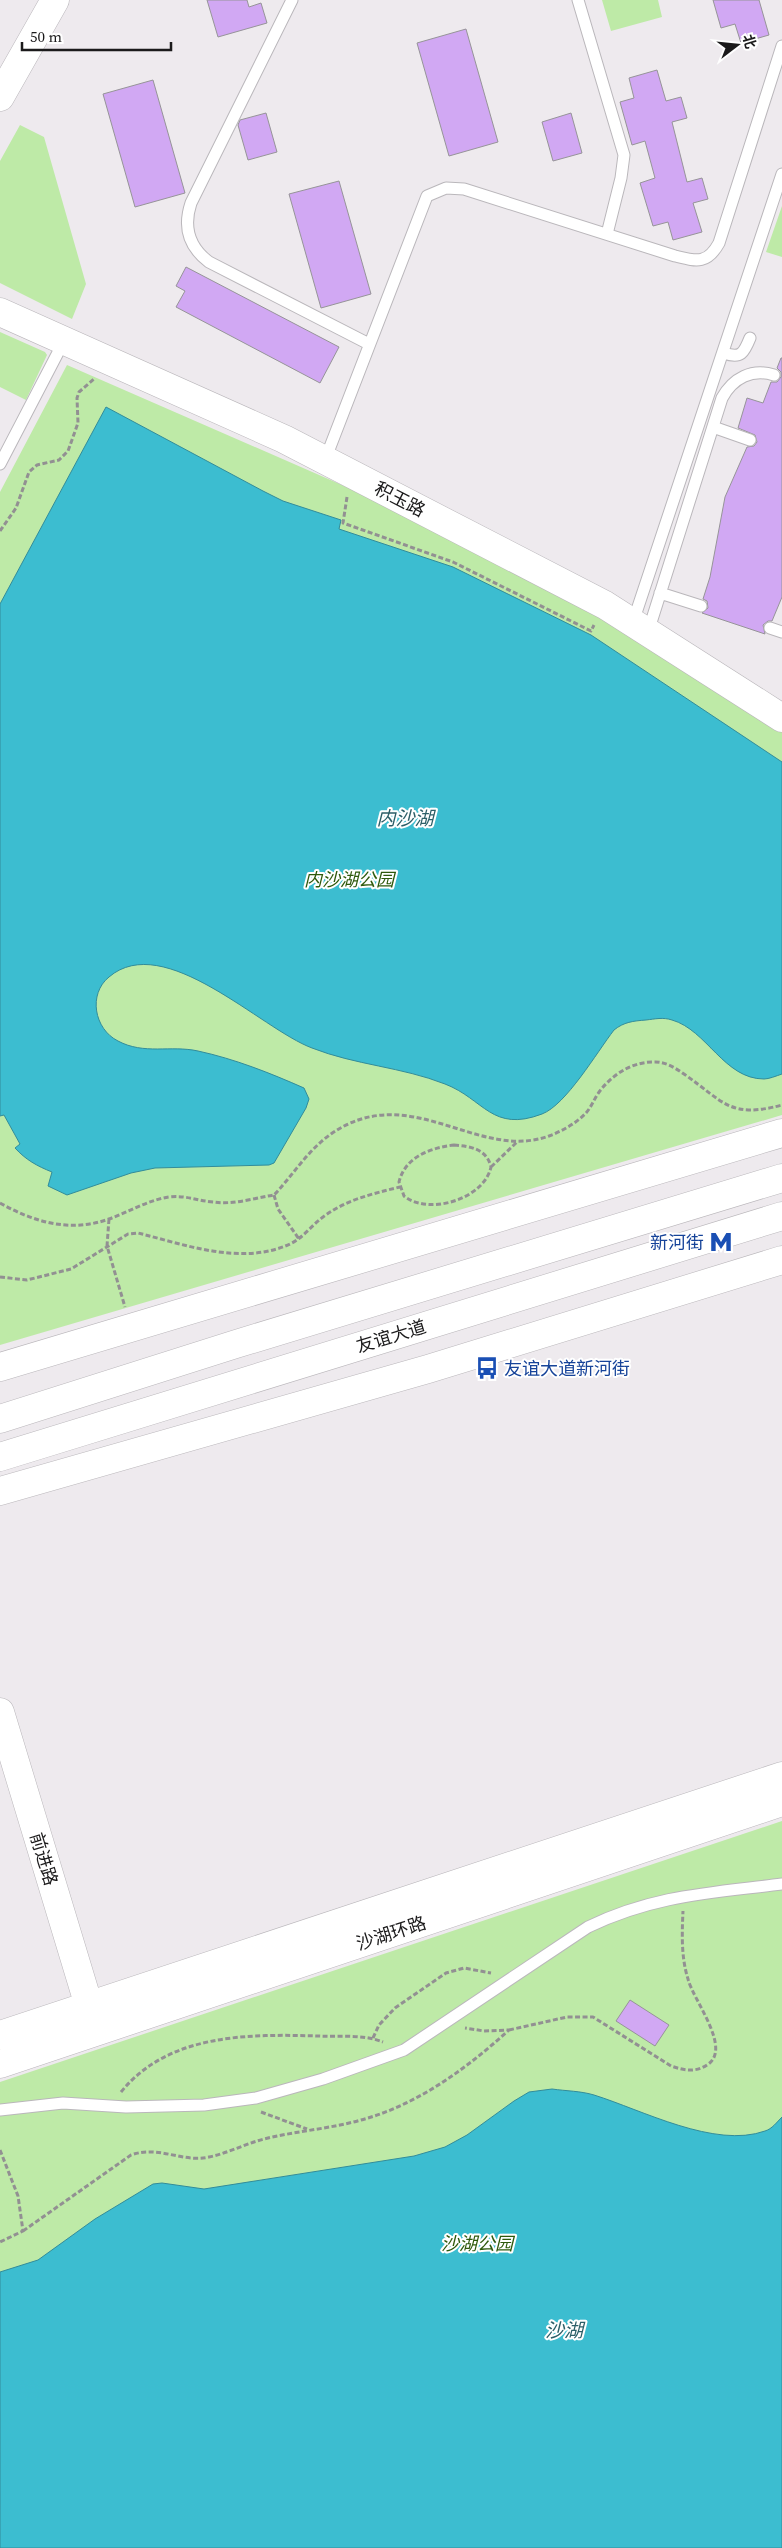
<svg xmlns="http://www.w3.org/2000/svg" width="782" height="2548" font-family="'Source Serif 4','Noto Sans SC',serif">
<rect width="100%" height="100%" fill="#eeeaee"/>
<path fill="#beeaa7" d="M602 0H658L662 17 611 31Z
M20 125 44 137 86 284 72 319 0 283V161Z
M782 206V257L766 252Z
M0 332 45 352 47 355 26 400 0 387Z
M67 365 374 499 626 630 782 732V1115L0 1345V492Z
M782 1821V2548H0V2082Z"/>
<path fill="#3cbdd0" stroke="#328c9a" d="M106 407 263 491 283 501 341 520 339 529 453 567 591 635 782 762V1074C776 1076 769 1079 764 1079 724 1079 707 1030 672 1020 663 1017 655 1019 646 1020 633 1021 624 1022 614 1030 597 1052 566 1105 542 1114 492 1133 484 1099 445 1084 402 1067 355 1065 312 1048 261 1029 164 930 109 977 88 994 94 1029 118 1041 144 1055 171 1045 198 1051 235 1059 270 1073 304 1088L309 1099 306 1108 274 1163 269 1165 155 1168 131 1173 67 1195 48 1186 52 1172C37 1166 26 1160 15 1148L20 1144 4 1115 0 1116V604Z
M552 2089C566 2091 581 2091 594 2095 642 2110 715 2149 765 2131 772 2129 777 2122 782 2117V2548H0V2272L38 2260 95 2219 153 2184 162 2183 204 2189 414 2156 445 2147 467 2135 514 2101 529 2092Z"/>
<path fill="#d1a8f3" stroke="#969498" d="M207 0H247L249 7 261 3 267 23 218 37Z
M713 0H759L769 35 741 43 735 24 721 28Z
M466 29 498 142 449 156 417 43Z
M657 70 666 101 681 97 687 118 672 122 687 182 702 178 708 199 693 203 702 232 673 240 668 222 653 226 640 183 655 178 645 141 632 145 620 102 634 98 629 78Z
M153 80 185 193 135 207 103 94Z
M266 113 277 152 248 160 238 125 240 120Z
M571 113 582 153 553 161 542 122Z
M339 181 371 294 321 308 289 194Z
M186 267 339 347 320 383 176 307 185 291 176 286Z
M781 358H782V597L772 621H768L763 625 765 634 702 613 708 608 707 601 703 599 710 577 725 497 747 447 754 446 757 442 755 435 738 428 747 398 763 403 771 382H777L781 377V372L777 368Z
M630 2000 669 2025 655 2046 616 2021Z"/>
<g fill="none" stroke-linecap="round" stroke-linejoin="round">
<defs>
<path id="lane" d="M292 0 191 203C183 227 189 247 209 262L369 344
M578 0 624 155 621 178 607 234
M724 353C741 359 744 353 750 338
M713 427 750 440
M325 460 427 196 446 188 464 189 675 256C696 261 707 265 719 243L782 46
M0 464 64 341
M660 593 701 606
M633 622 782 174
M770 628 782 632
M648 632 722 398C733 378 752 368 774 375
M0 2110 63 2103 126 2107 204 2105 256 2098 323 2079 404 2050 588 1927C654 1895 711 1893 782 1884"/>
<path id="secondary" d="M0 97 55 0
M0 312 284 439 605 605 782 718
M0 1367 782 1133
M0 1491 428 1369 782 1260
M0 1712 89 2006
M0 2035 782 1776
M0 2064 782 1802"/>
<path id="primary" d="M0 1419 236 1344 782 1178
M0 1457 782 1216"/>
</defs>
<use href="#lane" stroke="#bab7bb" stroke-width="13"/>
<use href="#secondary" stroke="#bab7bb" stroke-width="29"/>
<use href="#primary" stroke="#bab7bb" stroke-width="29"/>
<path stroke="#929092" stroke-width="3" stroke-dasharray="5 2.5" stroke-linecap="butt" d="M347 497 343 523 453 562 591 631 594 625
M0 531 16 508 29 472 37 465 59 460 68 451 78 423 77 398 79 392 94 379
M454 1145C470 1146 487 1149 491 1167 484 1199 429 1216 404 1196L399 1182C405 1157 430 1148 454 1145Z
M491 1167 517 1142
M274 1195 278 1209 299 1239
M0 1203C34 1222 70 1233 109 1219 129 1212 148 1200 169 1197 187 1195 197 1201 214 1202 233 1205 255 1198 274 1195 293 1175 308 1150 331 1134 410 1079 477 1162 549 1136 562 1131 575 1124 585 1114 590 1109 593 1102 597 1095 609 1077 630 1062 653 1062 665 1061 675 1068 684 1074 724 1102 730 1119 782 1105
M109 1219 107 1246 125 1307
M0 1277 27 1280 71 1269 128 1234 138 1233C186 1245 242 1266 290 1244 303 1238 311 1226 323 1217 346 1200 371 1194 400 1187
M509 2030 567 2017H593L671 2066C683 2070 695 2073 707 2065 733 2049 693 2000 688 1979 681 1957 682 1933 683 1911
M373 2038 379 2025 395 2008 446 1973 464 1968 491 1973
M121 2092C169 2033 249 2034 319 2036 340 2037 363 2034 383 2042
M261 2112 307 2129
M0 2150 18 2196 23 2231 0 2242
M23 2231 131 2155C159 2145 182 2163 209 2157 228 2153 245 2144 264 2139 296 2131 329 2129 361 2120 417 2105 466 2069 509 2030L484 2031 465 2028"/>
<use href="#lane" stroke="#fff" stroke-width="11"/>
<use href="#secondary" stroke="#fff" stroke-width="28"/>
<use href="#primary" stroke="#fff" stroke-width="28"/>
</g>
<defs>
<symbol id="metro-bare" viewBox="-9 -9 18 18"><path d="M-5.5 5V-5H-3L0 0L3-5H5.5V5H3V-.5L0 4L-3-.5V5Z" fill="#1a4fb4" stroke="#fff" stroke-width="2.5" paint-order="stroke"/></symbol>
<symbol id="bus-bare" viewBox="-9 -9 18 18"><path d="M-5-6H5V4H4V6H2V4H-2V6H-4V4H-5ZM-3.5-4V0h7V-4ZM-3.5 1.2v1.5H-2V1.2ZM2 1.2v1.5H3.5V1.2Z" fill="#1a4fb4" stroke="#fff" stroke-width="2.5" paint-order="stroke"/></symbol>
</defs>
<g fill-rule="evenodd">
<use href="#metro-bare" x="705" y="1226" width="32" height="32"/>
<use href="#bus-bare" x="471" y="1352" width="32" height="32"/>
</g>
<g text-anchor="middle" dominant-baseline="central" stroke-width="4" stroke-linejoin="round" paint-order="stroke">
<g font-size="18" fill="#1b1a1b" stroke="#fff">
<text transform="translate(400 499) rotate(27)">积玉路</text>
<text transform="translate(391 1336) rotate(-17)">友谊大道</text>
<text transform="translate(44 1859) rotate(73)">前进路</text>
<text transform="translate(391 1933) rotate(-18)">沙湖环路</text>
</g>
<g font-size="18" font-style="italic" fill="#2e590c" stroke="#fff">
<text x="349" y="879">内沙湖公园</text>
<text x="477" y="2243">沙湖公园</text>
</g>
<g font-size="18" fill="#164399" stroke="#fff" text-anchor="end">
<text x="704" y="1242">新河街</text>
<text x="504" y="1368" text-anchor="start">友谊大道新河街</text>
</g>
<g font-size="19" font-style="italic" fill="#2c5f68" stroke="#fff">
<text x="405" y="818">内沙湖</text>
<text x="564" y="2330">沙湖</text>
</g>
</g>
<g transform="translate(737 45) rotate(74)" stroke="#ffffff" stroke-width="4" paint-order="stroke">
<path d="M0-4L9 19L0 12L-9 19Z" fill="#1b1a1b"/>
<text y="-8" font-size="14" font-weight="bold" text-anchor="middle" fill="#1b1a1b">北</text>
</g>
<path d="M22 42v8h149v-8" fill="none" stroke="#1b1a1b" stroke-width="2.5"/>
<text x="30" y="42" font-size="15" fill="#1b1a1b" stroke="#ffffff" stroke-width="4" paint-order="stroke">50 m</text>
</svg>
